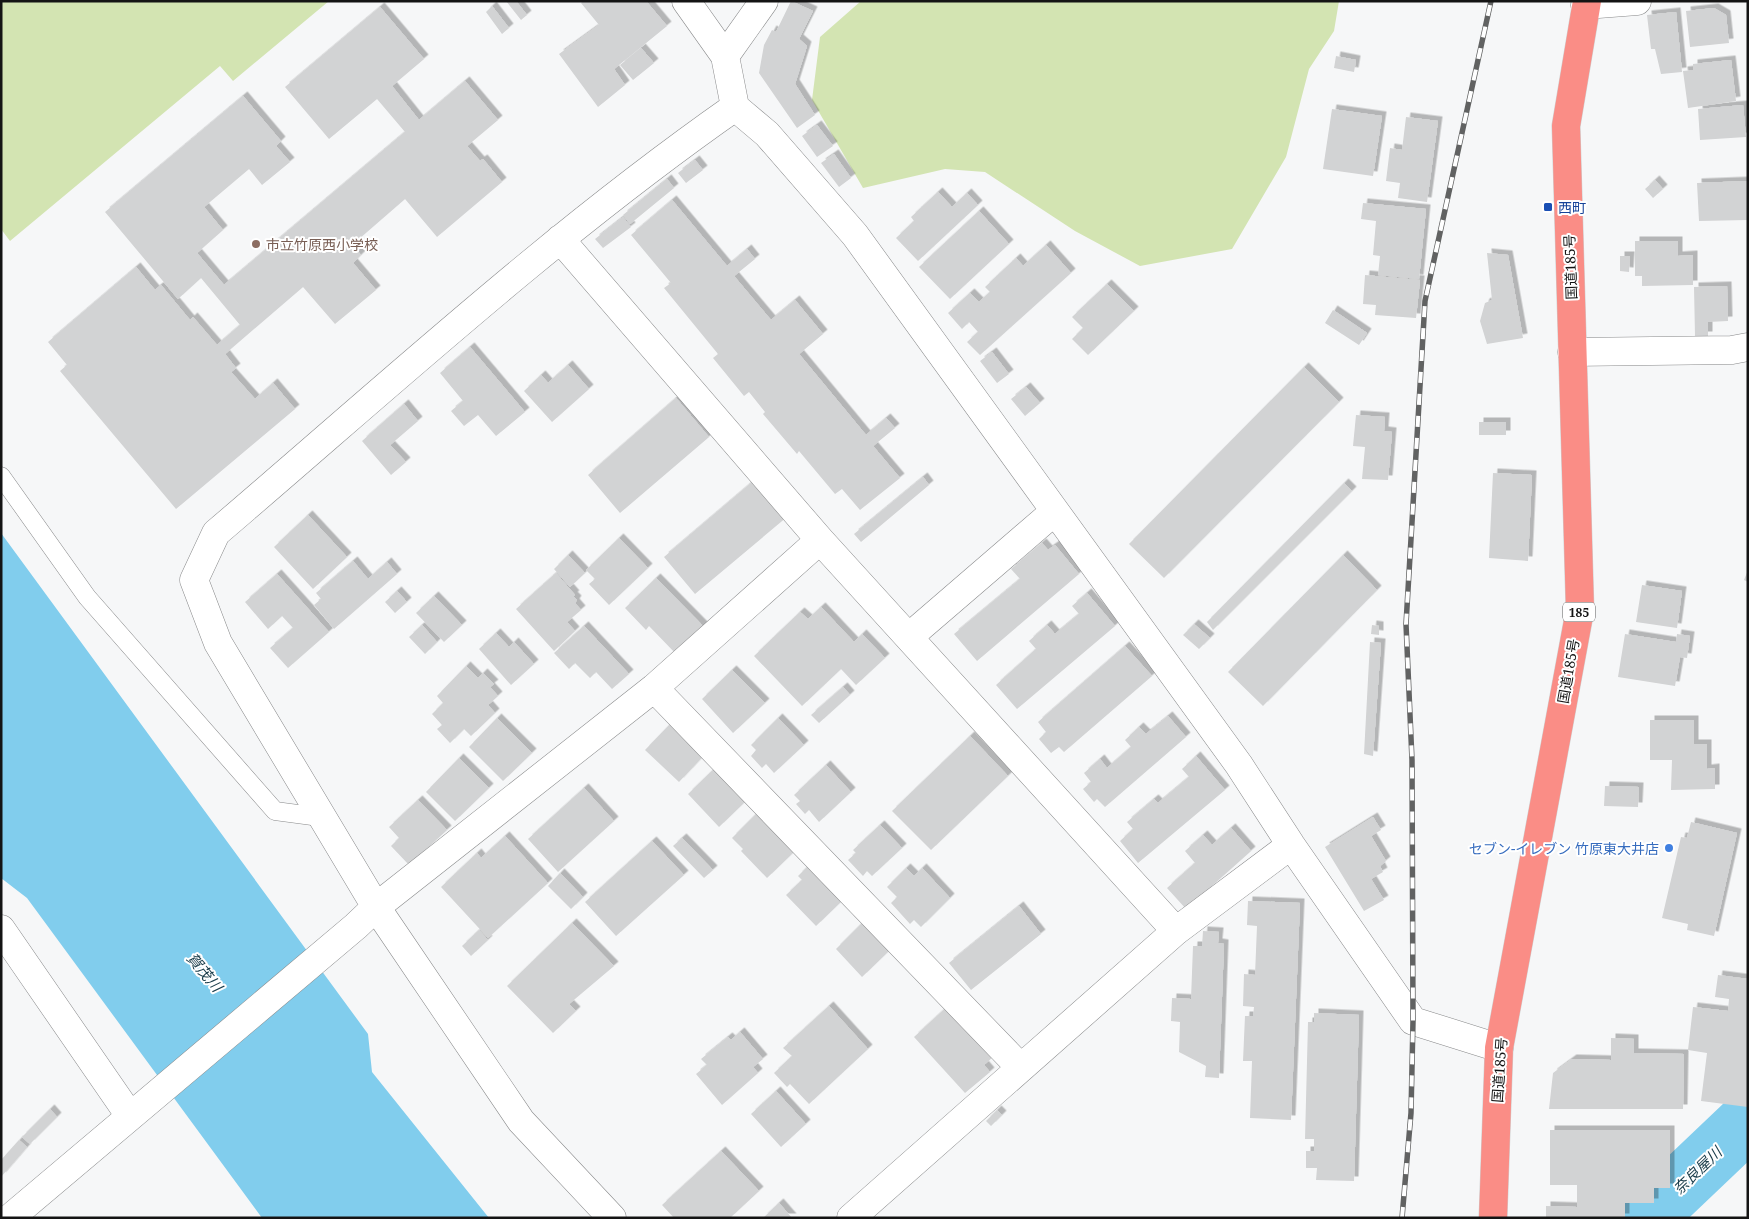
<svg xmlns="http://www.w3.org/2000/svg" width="1749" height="1219" font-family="'Noto Serif','Noto Sans JP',serif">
<defs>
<filter id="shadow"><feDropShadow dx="4.5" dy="-4.5" stdDeviation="0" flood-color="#0004"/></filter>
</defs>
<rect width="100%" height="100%" fill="#f6f7f8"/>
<path fill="#d3e4b2" d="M1 1H329L233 81 220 66 10 241 1 229Z
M861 1H1339L1334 31 1309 69 1286 157 1232 249 1140 266 1075 231 985 172 945 169 863 188 812 100 820 37Z"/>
<path fill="#81cded" d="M1 533 368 1034 372 1072 489 1218H262L27 898 1 878Z"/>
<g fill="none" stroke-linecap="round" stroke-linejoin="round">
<path stroke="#81cded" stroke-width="59" d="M1646 1218 1748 1121"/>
</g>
<path fill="#d2d3d4" filter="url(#shadow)" d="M506 1H516L527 15 521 20Z
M583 1H646L667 26 614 69 625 85 598 107 559 54 599 25 581 3Z
M791 1 813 11 799 39 807 46 795 84 815 115 797 128 759 73 764 45 772 30 776 32Z
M492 6 509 28 502 34 486 12Z
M380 7 424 59 392 86 419 120 465 81 498 120 467 146 480 161 483 159 502 182 437 237 405 199 352 245 361 255 353 263 376 290 335 324 303 287 225 354 236 368 231 372 255 399 273 383 295 409 176 509 60 371 67 365 48 342 136 267 155 290 161 285 190 320 193 317 217 345 240 325 201 278 178 299 105 212 243 96 281 141 276 146 290 162 262 185 249 169 204 207 223 230 197 253 224 285 405 132 377 99 329 139 285 87Z
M1714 8 1726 15 1729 43 1690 47 1686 11Z
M1676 12 1682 72 1661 74 1655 49H1651L1647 15Z
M641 48 654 63 633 80 620 65Z
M1336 56 1356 60 1354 72 1334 68Z
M1731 60 1736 101 1688 108 1683 71 1693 70V64Z
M1743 105 1746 137 1700 140 1698 109Z
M1332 109 1382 116 1373 176 1323 169Z
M1406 117 1438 121 1427 202 1398 198 1400 183 1386 181 1390 148 1402 150Z
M817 125 833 146 817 157 802 136Z
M834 154 851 178 839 187 821 163Z
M695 160 703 170 686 183 678 173Z
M667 179 674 188 630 224 623 215Z
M1655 180 1663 189 1653 198 1645 189Z
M1748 181V220L1699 221 1697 183Z
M938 192 952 207 967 193 978 205 918 261 896 238 914 221 911 217Z
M672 200 727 266 747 249 755 259 734 276 771 320 795 300 823 334 799 354 866 435 886 418 895 428 873 446 900 478 860 510 842 489 835 494 799 451 797 454 763 414 765 412 749 392 744 396 713 358 718 354 664 288 671 283 631 235Z
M1363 203 1426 209 1419 279 1378 275 1380 256 1373 255 1376 221 1361 219Z
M979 211 1009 244 950 299 919 267Z
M623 217 631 227 603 248 595 239Z
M1635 241H1678V256L1693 255V285L1642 286V276H1635Z
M1046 245 1071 273 980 355 967 342 978 332 969 322 962 329 948 313 970 293 979 302 990 292 985 287 1016 258 1023 266Z
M1487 253 1508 255 1523 338 1487 344 1480 321 1485 303 1492 300Z
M1620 256H1630L1629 272 1620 271Z
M1365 275 1420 280 1416 318 1375 315 1376 305 1363 304Z
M1107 284 1134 311 1088 355 1072 339 1083 328 1072 317Z
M1727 286 1728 321 1708 322V336H1695L1694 287Z
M1333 310 1367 333 1359 345 1325 323Z
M470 347 525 412 496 436 478 415 464 426 451 411 463 401 440 373Z
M992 352 1009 374 997 383 980 361Z
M568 365 589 389 552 422 524 391 541 375 548 383Z
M1304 367 1339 402 1164 578 1129 544Z
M1026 387 1040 403 1025 416 1011 399Z
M676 398 709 437 620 513 588 475Z
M404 404 418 421 390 445 406 462 391 475 362 441Z
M1356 415 1385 417 1384 431 1392 432 1388 480 1362 479 1365 447 1353 446Z
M1479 422H1506V435H1479Z
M1493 473 1532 475 1528 561 1489 558Z
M923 477 929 485 861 542 854 534Z
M757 478 788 516 695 594 664 557Z
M1344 483 1352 491 1213 630 1207 622Z
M308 515 347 557 313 589 274 547Z
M619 538 648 568 609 605 589 584 595 579 586 570Z
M1042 543 1048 550 1055 545 1079 574 977 661 954 634 1020 579 1011 569Z
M568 555 585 573 570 587 554 569Z
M1343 555 1377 590 1263 706 1228 672Z
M353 561 368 579 387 562 397 574 334 629 314 605 321 599 316 593Z
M1748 570V582L1744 580Z
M556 573 575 595 573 596 577 600 575 603 581 610 567 622 575 631 554 651 516 609Z
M277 574 329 632 288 668 270 648 293 628 282 616 268 629 245 602Z
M656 578 705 628 677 655 649 626 646 630 625 608Z
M1642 585 1682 591 1677 628 1636 622Z
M397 591 407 602 395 613 385 602Z
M1087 593 1115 626 1017 709 996 685 1036 649 1029 641 1047 625 1055 634 1079 614 1072 606Z
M434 596 462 625 444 642 416 613Z
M821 607 854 642 862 634 885 658 856 685 841 669 802 706 754 656 800 612 808 619Z
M1194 624 1210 638 1199 649 1183 635Z
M422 625 437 642 425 654 409 637Z
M1372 625 1379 626V635L1371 634Z
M584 626 629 674 612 689 596 672 590 678 575 663 569 669 554 653Z
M496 633 509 647 514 642 534 664 511 685 479 649Z
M1625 634 1676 642 1677 634 1690 636 1687 658 1680 657 1675 686 1618 677Z
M1370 642 1381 643 1373 756 1364 754Z
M1125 646 1152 676 1064 752 1059 747 1051 753 1039 739 1046 732 1038 722Z
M466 666 478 678 483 673 494 684 490 687 498 696 488 705 495 713 471 736 464 729 450 743 437 729 442 725 432 714 443 703 437 696Z
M732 670 765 703 733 733 702 699Z
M843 687 850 695 819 723 811 715Z
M1168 716 1186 737 1105 807 1097 799 1094 802 1083 789 1091 782 1084 773 1100 759 1107 768 1131 747 1125 740 1139 727 1146 734Z
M497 718 532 753 503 781 469 747Z
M778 718 804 745 774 773 766 764 762 768 751 756 756 750 751 745Z
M1650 720H1694V744H1707V769L1715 768V789L1671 790 1672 760H1650Z
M673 721 709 750 679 782 645 750Z
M970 736 1008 776 931 850 892 811Z
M1196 756 1225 790 1138 863 1120 841 1133 829 1127 822 1154 799 1158 803 1189 777 1182 769Z
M459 758 489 788 455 821 426 792Z
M826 765 851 792 819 822 809 810 805 814 796 804 800 801 794 795Z
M717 766 748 799 719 827 688 794Z
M1605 786 1639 787 1638 807 1604 806Z
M584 788 614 821 558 872 528 839Z
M418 800 447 830 409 865 391 846 399 838 389 827Z
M759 811 796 850 767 878 741 851 743 849 732 838Z
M1373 817 1381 830 1371 836 1386 861 1380 866 1383 872 1371 879 1384 900 1364 911 1325 847Z
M1691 822 1737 833 1714 936 1687 930 1688 924 1662 918 1681 837 1687 838Z
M880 825 902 848 872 876 867 871 863 876 848 860 856 853 853 850Z
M1231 828 1251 851 1186 909 1167 888 1195 863 1185 851 1203 835 1212 845Z
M505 836 548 883 488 938 441 887 477 853 481 858Z
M682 838 713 870 704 878 673 846Z
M652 841 684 875 616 936 585 902Z
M812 862 846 897 816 926 786 895 802 880 798 876Z
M906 868 914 876 922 868 950 898 921 927 914 920 910 924 891 903 897 897 887 887Z
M560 873 583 897 571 909 548 886Z
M1248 901 1300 903 1291 1120 1250 1118 1252 1061H1243L1245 1016H1253L1254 1007 1243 1006 1244 974 1255 975 1257 926 1247 925Z
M1019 906 1041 934 971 990 949 963Z
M863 922 891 949 862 977 836 949Z
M572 923 614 966 569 1004 576 1011 553 1033 507 986Z
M479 930 488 940 471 956 462 946Z
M1203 931 1219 932 1218 943 1224 944 1219 1078 1205 1077 1206 1066 1179 1052 1180 1022 1171 1021 1172 998 1191 999 1193 946H1202Z
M1718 975 1748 979V1107L1701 1101 1707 1053 1688 1050 1693 1007 1728 1011 1729 999 1715 997Z
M949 1005 996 1054 984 1065 990 1072 965 1093 914 1037Z
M829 1006 868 1049 809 1104 790 1084 787 1087 774 1073 792 1056 783 1048Z
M1314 1013 1359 1015 1354 1181 1316 1180 1317 1168H1306V1151H1314V1139H1305L1308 1022H1314Z
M740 1032 763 1059 753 1067 758 1073 722 1105 696 1074 707 1065 701 1059 728 1037 731 1040Z
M1611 1038 1634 1039V1053L1684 1054 1683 1109H1549L1553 1073 1572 1059 1611 1060Z
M776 1091 806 1124 781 1147 751 1114Z
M50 1109 57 1117 30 1144 22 1137Z
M997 1110 1002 1115 991 1126 986 1121Z
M1550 1130H1670V1188H1654V1203H1625V1218H1546V1206L1577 1207V1185H1550Z
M19 1140 27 1147 1 1177V1160Z
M721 1151 759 1191 730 1218H674L662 1205Z
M779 1203 792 1218H763Z"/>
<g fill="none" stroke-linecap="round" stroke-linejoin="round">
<defs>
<path id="lane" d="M1 476 87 597 275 811 320 817"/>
<path id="street" d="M686 1 725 56
M1585 5 1637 1
M735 107 767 134 855 235 1239 765 1291 845 1413 1021 1499 1048
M560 239 820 540
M1572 352 1732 350 1748 347
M910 636 1054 512
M654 688 1020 1067
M1 929 130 1116
M10 1218 356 926 376 907 654 688 820 540 1176 931
M612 1218 521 1121 376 907 218 643 194 580 216 533C386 388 552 235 735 107L725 56 764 1
M851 1218 1176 931 1291 845"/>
<path id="highway" d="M1493 1218 1499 1048 1580 610 1566 126 1587 1"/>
</defs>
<use href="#lane" stroke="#88898a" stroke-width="19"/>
<use href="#street" stroke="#88898a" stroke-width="29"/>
<use href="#highway" stroke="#d0d0d0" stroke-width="29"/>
<use href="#lane" stroke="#fff" stroke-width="18"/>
<use href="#street" stroke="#fff" stroke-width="28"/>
<use href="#highway" stroke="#fa8d86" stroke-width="28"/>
<defs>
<path id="rail" d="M1402 1218 1411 1113 1413 1021 1412 760 1406 624 1425 301 1491 1"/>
</defs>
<use href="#rail" stroke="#616262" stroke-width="5.5"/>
<use href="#rail" stroke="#fff" stroke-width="4" stroke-dasharray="11" stroke-linecap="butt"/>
</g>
<rect fill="#1a4fb4" stroke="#fff" stroke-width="2" x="1543" y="202" width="10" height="10" rx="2.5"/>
<circle fill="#8d6e63" stroke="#fff" stroke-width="2" cx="256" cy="244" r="5"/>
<circle fill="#3f7fe0" stroke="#fff" stroke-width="2" cx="1669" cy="848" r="5"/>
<g text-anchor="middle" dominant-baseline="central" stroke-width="4" stroke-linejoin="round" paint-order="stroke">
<rect fill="#fff" stroke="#5a5a5a" stroke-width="1" x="1563" y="602.5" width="32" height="19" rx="4"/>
<g font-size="12" font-weight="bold" fill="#141414">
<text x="1579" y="612">185</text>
</g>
<g font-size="14" fill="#164399" stroke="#fff" text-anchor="start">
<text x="1558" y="207">西町</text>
</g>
<g font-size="14" fill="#785e54" stroke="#fff" text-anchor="start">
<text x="266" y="244">市立竹原西小学校</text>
</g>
<g font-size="14" fill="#141414" stroke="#fff">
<text transform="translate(1570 267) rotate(-92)">国道185号</text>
<text transform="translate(1568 671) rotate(-80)">国道185号</text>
<text transform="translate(1499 1070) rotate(-86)">国道185号</text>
</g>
<g font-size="14" fill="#366cbe" stroke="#fff" text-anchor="end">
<text x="1659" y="848">セブン-イレブン 竹原東大井店</text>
</g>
<g font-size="15" font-style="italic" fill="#183b49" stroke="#fff">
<text transform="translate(205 972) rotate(50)">賀茂川</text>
<text transform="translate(1697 1170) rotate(-44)">奈良屋川</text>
</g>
</g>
<rect width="1749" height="1219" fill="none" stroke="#141414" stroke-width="5"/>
</svg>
